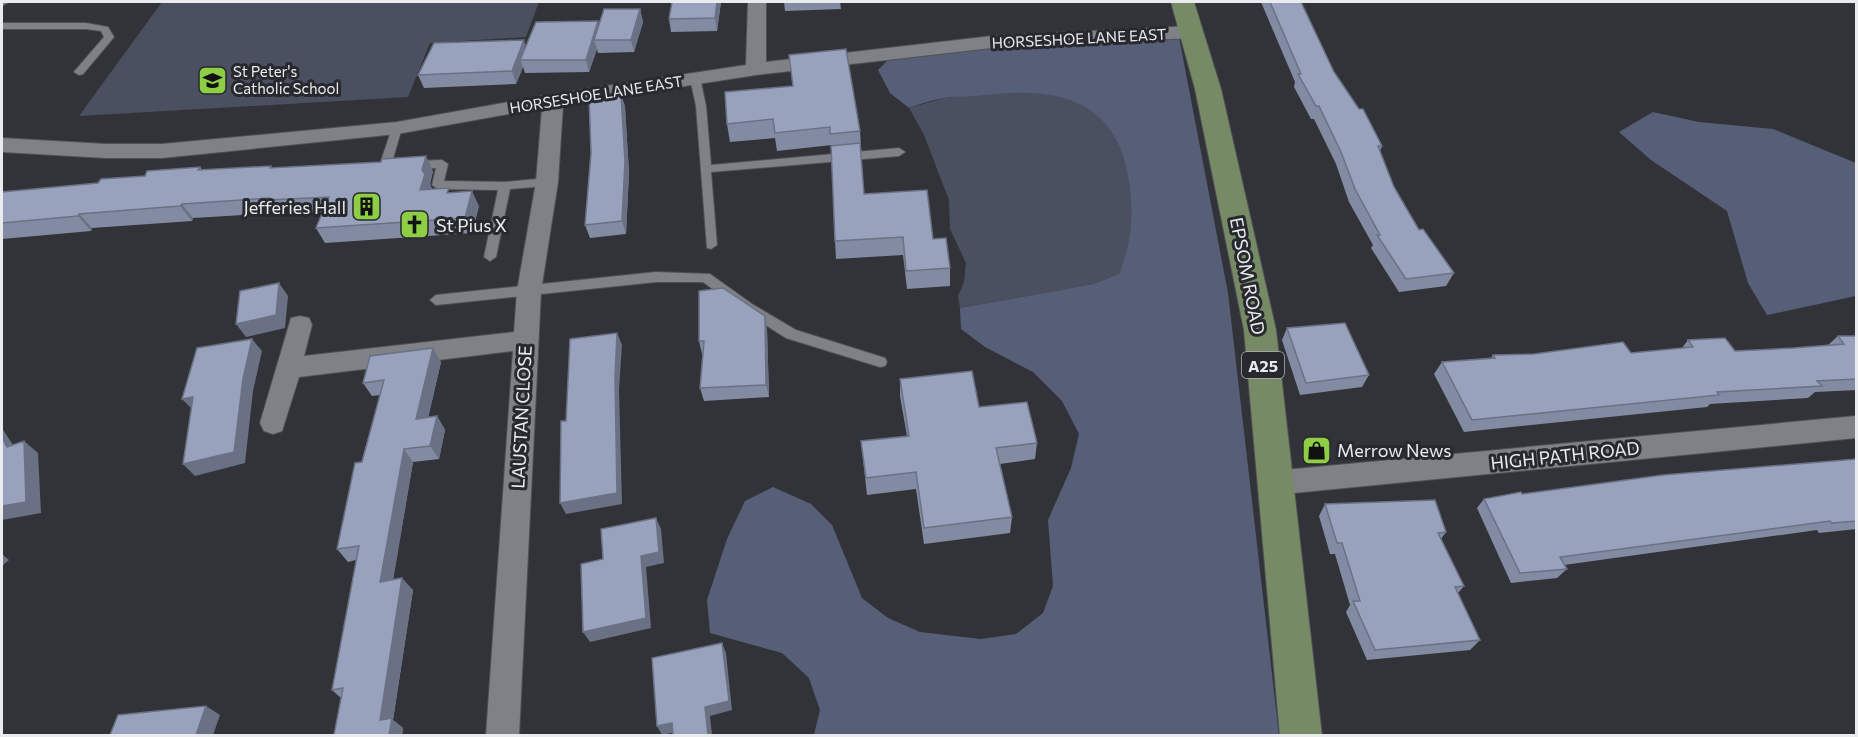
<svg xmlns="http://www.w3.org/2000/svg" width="1858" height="737" font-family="Commissioner,sans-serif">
<rect width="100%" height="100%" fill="#323338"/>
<path fill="#4a5060" d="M162 2H539L526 37 430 43 408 97 79 116Z
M1010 91C1036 92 1063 93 1086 106 1126 130 1137 188 1133 230 1131 246 1125 260 1119 274L1093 284 960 308 958 296 964 282 966 263 950 229 949 200 924 135 909 108 944 98Z"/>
<path fill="#565f77" d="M1178 32 1228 293 1279 735H814L820 710 809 678 782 653 710 633 707 600 727 539 745 501 773 487 811 504 832 525 862 598 888 618 920 632 981 639 1016 634 1043 613 1053 586 1048 520 1071 468 1079 434 1062 401 1033 372 985 347 961 329 960 308 1093 284 1119 274C1132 242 1134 215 1129 180 1116 94 1050 86 976 96 966 97 955 96 944 98 932 100 920 104 909 108L890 93 878 70 895 53Z
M1653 112 1699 122 1773 129 1856 163V296L1767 315 1748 283 1727 211 1651 160 1619 132Z"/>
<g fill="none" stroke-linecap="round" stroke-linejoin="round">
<defs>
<path id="service" d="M2 2H6L7 3 2 6Z
M2 23H86L108 27 114 37 83 74 79 75 74 72 104 37 101 31 86 29H2Z
M695 75 700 78 706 106 711 165 899 148 905 152 899 156 711 172 717 245 711 249 707 248 696 106 690 78Z
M397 125 402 128 392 162 399 166 393 170H381L379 167 392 128Z
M442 160 448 164 444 181 505 182 547 178 553 182 547 186 510 189 496 257 490 261 484 257 498 190 438 189 432 185 436 168 412 169 406 165 412 161Z
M656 272 710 274 752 304 796 330 885 358 887 362 885 366 880 367 786 338 742 310 703 282H656L436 305 430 300 436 295Z"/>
<path id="minor" d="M748 2H766V62L992 36 1191 26 1198 28 1200 32 1198 36 1191 38 992 48 756 75 563 105 558 182 541 291 519 736H486L513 351 299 377 282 431 273 434 264 431 260 423 291 318 300 316 309 318 312 325 304 356 514 332 517 291 536 182 542 108 397 134 162 158H106L2 152V138L106 144H162L397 122 553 94 746 65Z
M1856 416V438L1273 495 1263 491 1259 483 1263 475 1273 471Z"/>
<path id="primary" d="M1171 2H1194L1221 89 1276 330 1322 736H1280L1244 330 1195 89Z"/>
</defs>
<use href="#service" stroke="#505155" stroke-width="2"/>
<use href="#minor" stroke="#505155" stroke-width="2"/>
<use href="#primary" stroke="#505155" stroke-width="2"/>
<use href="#service" fill="#7f8186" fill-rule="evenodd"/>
<use href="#minor" fill="#7f8186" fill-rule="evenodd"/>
<use href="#primary" fill="#758a65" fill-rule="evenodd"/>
</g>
<path fill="#838ba3" d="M721 2 717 31 671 32 669 19Z
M784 2H840L841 9 785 11Z
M1261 2H1301L1334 72 1382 146 1380 151 1394 187 1419 230 1454 273 1446 286 1399 292 1371 248 1373 245 1349 202 1336 164 1314 119H1311L1294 87 1295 82Z
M640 9 643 22 634 52 598 53 597 49 589 72 525 73 523 67 516 84 424 88 418 75 526 46 599 24Z
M725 92 860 131 864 194 933 239 950 268V286L907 289 903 255 836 259 835 241 832 145 777 151 775 138 730 142 727 124Z
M621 94 625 107 629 173 626 234 590 238 585 225Z
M200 167 202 170 272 168 433 171 430 184 432 189 451 193 479 206 472 233 325 243 316 228 322 212 278 215 277 213 193 218 192 221 92 228 91 231 2 239V192L98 183Z
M1287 328 1369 375 1362 387 1300 395 1282 340Z
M767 329 769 397 704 401 700 388 703 354H702L699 341Z
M1838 336H1857V390L1815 392 1808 398 1710 404 1707 407 1464 432 1434 374 1442 362 1491 358 1493 355 1631 353 1682 348 1688 340 1735 351 1793 348 1828 345Z
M441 362 428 417 437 416 445 430 439 459 413 462 393 579 413 590 393 720 403 728 402 735H334L341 698 332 690 356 560 348 562 337 549 380 395 372 396 363 383Z
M900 379 979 407 1037 443 1035 459 1000 464 1012 517 1010 533 924 544 916 489 867 495 861 441 907 436 900 396Z
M1857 459V529L1819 533 1817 530 1564 565 1567 569 1557 578 1511 583 1477 508 1484 499 1522 494Z
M1325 504 1446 532 1441 539 1464 586 1458 593 1480 640 1470 650 1367 660 1346 612 1350 605 1335 554H1330L1319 516Z"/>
<path fill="#6a7184" d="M717 2H721L717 31 715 18Z
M640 9 643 22 634 52 631 40Z
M598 21 602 33 594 40 597 49 589 72 586 60Z
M524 40 528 53 520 60 523 67 516 84 512 71Z
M621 94 625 107 629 173 626 234 622 221Z
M426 156 433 171 430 184 422 170Z
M425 174 432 189 420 190Z
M472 191 479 206 472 233 465 218Z
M182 204 193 218 192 221 180 206Z
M79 214 92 228 91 231 78 216Z
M279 283 288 296 285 328 246 337 236 324Z
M765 316 767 329 769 397 766 385Z
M617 333 622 345 619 390 622 504 566 514 560 503 615 378Z
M252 339 262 351 253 391 245 463 195 476 183 464 243 379Z
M433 348 441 362 425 432 416 419Z
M193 397 194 411 182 399Z
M437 416 445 430 439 459 430 446Z
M2 428 22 459 7 447 2 438Z
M24 441 38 453 41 513 2 520V506Z
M404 449 413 462 391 593 380 582Z
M656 518 661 529 664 563 646 567 651 628 590 642 583 632 641 556Z
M2 554 9 560 2 566Z
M402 578 413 590 393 720 403 728 402 735H389L380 720Z
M722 643 726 653 732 710 710 716 712 735H708L705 707Z
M206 706 220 715 213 735H196Z
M672 723 676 732 662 735 657 726Z"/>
<path fill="#98a2bd" stroke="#6a7184" stroke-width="1.5" d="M672 2H717L715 18 669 19Z
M1270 2H1301L1334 72 1359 109H1363L1382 146H1378L1394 187 1419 230 1423 229 1454 273 1406 279 1377 235H1380L1355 189 1341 152 1319 106H1316L1298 74H1301Z
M604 9H640L631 40H594Z
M598 21 586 60H520L536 22Z
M524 40 512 71 418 75 434 43Z
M846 49 860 131 830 134V127L775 133 773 119 727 124 725 92 793 86 789 55Z
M621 94 625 161 622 221 585 225 591 153 589 98Z
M860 143 864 194 927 190 933 239 946 238 950 268 906 271 903 237 835 241 831 146Z
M426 156 422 170 425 174 420 190 449 188 447 193 472 191 465 218 316 228 329 197 268 200 269 198 182 204 180 206 79 214 78 216 2 223V192L98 183 101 179 145 176 147 171 200 167 198 170 271 166 270 168 381 162 382 159Z
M279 283 276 315 236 324 240 291Z
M723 288 765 316 766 385 700 388 704 341H699V291Z
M1345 323 1369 375 1306 383 1287 328Z
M617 333 615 378 617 493 560 503 561 421H566L570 339Z
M1838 336H1857V379L1817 381 1822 386 1717 392 1719 395 1472 420 1442 362 1495 358 1493 355 1534 354 1623 342 1631 353 1693 347 1688 340 1725 338 1735 351 1793 348 1844 344Z
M252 339 243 379 234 452 183 464 193 397 182 399 197 348Z
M433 348 416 419 437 416 430 446 404 449 380 582 402 578 380 720 392 718 389 735H334L343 688 332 690 359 546 337 549 355 463 362 462 384 380 363 383 370 356Z
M972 371 979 407 1027 402 1037 443 996 448 1012 517 924 528 916 472 866 478 861 441 909 436 900 379Z
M2 438 7 447 24 441 26 502 2 506Z
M1857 459V521L1832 523 1830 521 1560 557 1567 569 1520 573 1484 499 1521 492 1522 494 1663 475Z
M1435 500 1446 532 1438 533 1464 586 1455 587 1480 640 1375 650 1353 601H1360L1342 543H1337L1325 504Z
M656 518 659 552 641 556 646 618 583 632 581 564 603 559 601 529Z
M722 643 729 701 705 707 708 735H673L672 723 657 726 652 658Z
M206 706 196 735H110L118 715Z"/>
<defs>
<symbol id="school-square" viewBox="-11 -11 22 22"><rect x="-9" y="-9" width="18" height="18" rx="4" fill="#8dce44" stroke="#28292e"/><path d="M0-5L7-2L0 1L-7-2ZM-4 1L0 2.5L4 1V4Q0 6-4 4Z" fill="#111"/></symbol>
<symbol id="building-square" viewBox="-11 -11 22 22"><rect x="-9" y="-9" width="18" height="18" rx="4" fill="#8dce44" stroke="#28292e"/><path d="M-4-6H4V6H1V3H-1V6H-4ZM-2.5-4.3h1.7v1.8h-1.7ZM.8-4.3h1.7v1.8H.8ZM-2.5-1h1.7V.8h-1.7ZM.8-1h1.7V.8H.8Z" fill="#111"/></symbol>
<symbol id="church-square" viewBox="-11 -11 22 22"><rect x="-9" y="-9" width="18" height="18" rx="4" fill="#8dce44" stroke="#28292e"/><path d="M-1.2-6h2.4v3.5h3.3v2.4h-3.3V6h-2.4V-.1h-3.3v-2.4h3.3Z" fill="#111"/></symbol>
<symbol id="shop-square" viewBox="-11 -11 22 22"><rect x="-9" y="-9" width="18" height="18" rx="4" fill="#8dce44" stroke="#28292e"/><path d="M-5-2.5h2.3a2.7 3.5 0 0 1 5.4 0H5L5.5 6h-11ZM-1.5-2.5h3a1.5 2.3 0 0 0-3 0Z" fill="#111"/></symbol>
</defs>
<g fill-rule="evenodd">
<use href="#school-square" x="196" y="64" width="33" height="33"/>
<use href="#building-square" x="350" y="190" width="33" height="33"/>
<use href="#church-square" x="398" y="208" width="33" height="33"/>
<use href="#shop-square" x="1300" y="434" width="33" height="33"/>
</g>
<g text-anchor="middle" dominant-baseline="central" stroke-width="6" stroke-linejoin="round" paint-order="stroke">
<g font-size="15" fill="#eaebee" stroke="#28292e">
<text transform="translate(1079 38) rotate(-3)">HORSESHOE LANE EAST</text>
<text transform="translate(596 94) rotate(-9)">HORSESHOE LANE EAST</text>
</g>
<g font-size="15" fill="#eaebee" stroke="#28292e" text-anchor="start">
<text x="233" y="71">St Peter's<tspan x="233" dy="17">Catholic School</tspan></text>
</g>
<rect fill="#28292e" stroke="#b0b1b4" stroke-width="1.5" x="1242" y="352" width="42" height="26" rx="4.5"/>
<g font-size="16" font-weight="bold" fill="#eaebee">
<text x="1263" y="365">A25</text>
</g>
<g font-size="18" fill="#eaebee" stroke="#28292e" text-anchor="start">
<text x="346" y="207" text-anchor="end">Jefferies Hall</text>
<text x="436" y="225">St Pius X</text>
<text x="1337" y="450">Merrow News</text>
</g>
<g font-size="18" fill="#eaebee" stroke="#28292e">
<text transform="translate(1248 276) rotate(79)">EPSOM ROAD</text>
<text transform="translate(521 417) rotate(-87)">LAUSTAN CLOSE</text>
<text transform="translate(1565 455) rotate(-6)">HIGH PATH ROAD</text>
</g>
</g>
<rect width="1858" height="737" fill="none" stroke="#eaebee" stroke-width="6"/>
</svg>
